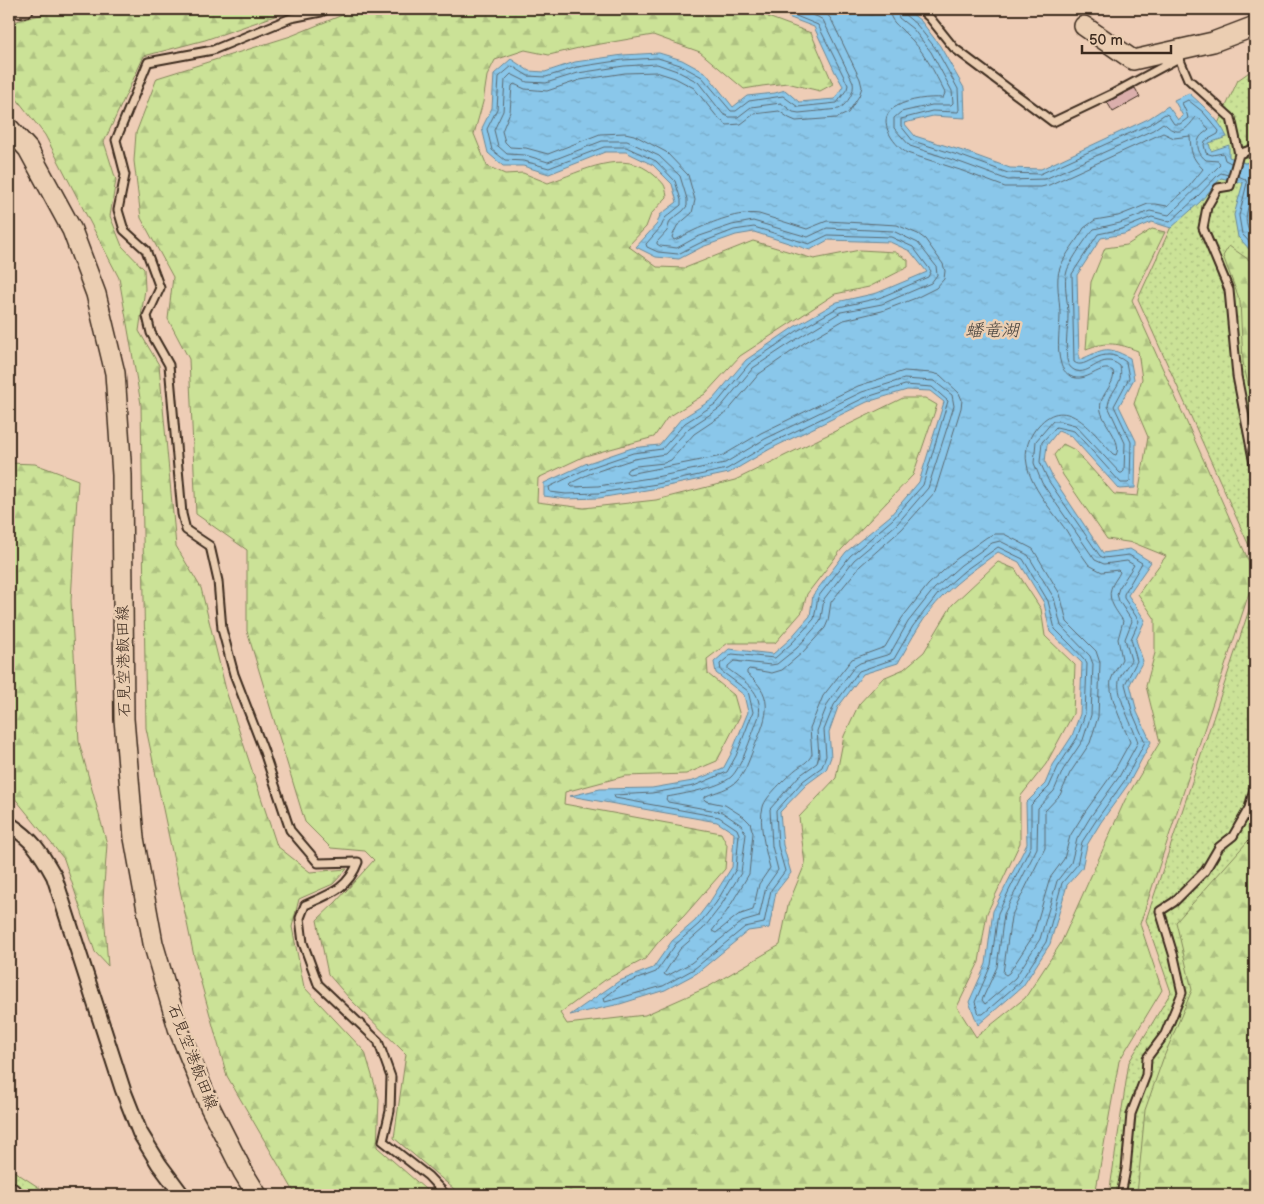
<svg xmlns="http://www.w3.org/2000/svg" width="1264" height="1204" font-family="'Balsamiq Sans','Klee One',sans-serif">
<defs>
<pattern id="grass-dots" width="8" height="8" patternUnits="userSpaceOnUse" patternTransform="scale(1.25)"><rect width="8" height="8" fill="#cbe297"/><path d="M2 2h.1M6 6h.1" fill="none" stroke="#afc282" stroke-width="1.8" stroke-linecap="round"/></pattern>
<pattern id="forest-firs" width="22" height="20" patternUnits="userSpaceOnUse" patternTransform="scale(1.25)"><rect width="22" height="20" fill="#cbe297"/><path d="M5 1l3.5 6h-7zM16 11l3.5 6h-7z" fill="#afc282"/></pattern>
<pattern id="water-ripples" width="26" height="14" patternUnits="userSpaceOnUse" patternTransform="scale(1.25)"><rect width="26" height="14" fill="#8ac7ea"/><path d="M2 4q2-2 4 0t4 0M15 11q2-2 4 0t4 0" fill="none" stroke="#78abc8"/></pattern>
</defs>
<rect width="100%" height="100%" fill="#eecdb6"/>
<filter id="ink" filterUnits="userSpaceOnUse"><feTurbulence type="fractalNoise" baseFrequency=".02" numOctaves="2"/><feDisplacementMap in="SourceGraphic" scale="10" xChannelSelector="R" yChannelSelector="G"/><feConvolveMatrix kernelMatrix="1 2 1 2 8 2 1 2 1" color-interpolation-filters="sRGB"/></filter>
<g filter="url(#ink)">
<path fill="url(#grass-dots)" stroke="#83865a" d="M1255 68V559L1138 299 1238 80Z
M1255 592V1195H1109L1129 1062 1171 992 1146 920Z
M9 1168 46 1192 48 1195H9Z"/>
<path fill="url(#forest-firs)" stroke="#83865a" d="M63 9H295L205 40 144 56 104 142 116 180 110 216 122 246 144 269 145 289 139 331 159 365 176 546 201 588 227 694 277 846 310 872 347 869 333 884 299 899 292 927 304 987 365 1052 379 1099 377 1147 432 1195H296L227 1076 195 961 146 728 141 404 119 278 45 135 9 89V23Z
M357 9H764L768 17 811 33 833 84 820 91 787 83 762 86 744 89 700 52 653 35 583 47 549 55 525 50 495 60 487 76 483 102 474 134 487 166 505 174 523 173 548 183C581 172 624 147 654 175 664 184 665 183 667 197L651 214 646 227 628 246 657 267 685 268 753 241 814 259 860 250 895 252 908 260V267L869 287 835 294 740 356 705 394 667 418 654 437 585 456 538 478 537 502 584 508 656 500 735 480 903 398H925L937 405 913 475 841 550 807 594 802 612 775 643H728L707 659 708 674 734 695 740 716 717 761 686 774 625 776 565 792 564 804 721 833 727 845 725 869 684 916 660 940 645 959 605 980 560 1013 567 1024 645 1015 708 987 780 945 788 905 805 864 799 817 836 778 844 736 859 704 883 678 904 669 924 652 952 605 998 562 1015 569 1041 609 1045 636 1075 665 1073 714 1046 764 1020 797V843L987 913 979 962 957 1007 976 1037 1025 998 1061 943 1125 800 1160 742 1146 686 1155 653V619L1138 594 1166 556 1134 543 1107 539 1063 475 1054 455 1063 444 1075 450 1114 494 1138 496 1148 437 1134 404 1142 379 1138 351C1118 343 1107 341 1086 349L1091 282 1105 248 1127 245 1152 229 1165 232 1132 300 1255 575 1140 924 1162 990 1119 1061 1095 1195H461L394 1138 406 1054 349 998 328 974 317 920 336 902 374 860 365 851 331 848 305 822 247 631V550L196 514 189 359 168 319 173 277 141 218 134 161 136 133 157 78 291 36Z
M1229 246 1255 264V414L1243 362 1240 301 1223 256Z
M9 463 35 464 78 480 71 601 79 742 107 844 103 899 108 966 95 952 64 859 9 791Z
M1255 833V931L1251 1016 1255 1023V1195H1137L1145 1110 1163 1059 1192 990 1176 922Z"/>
<path fill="url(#water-ripples)" stroke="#6a8898" d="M772 9H906L921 21 940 46 964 88 965 118 933 116 904 123 915 136 966 152 1010 168 1041 169 1148 119 1168 106 1178 120 1183 116 1174 100 1189 93C1203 106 1219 119 1227 137L1209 143 1211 151 1229 145V157L1245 163 1255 160V255L1238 237 1234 215 1243 183 1221 178 1200 202 1171 228 1152 222 1124 234 1101 238 1077 275 1079 360C1104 350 1104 344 1130 358L1134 379 1119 406 1136 441 1135 488 1119 489 1071 436 1058 431 1047 445 1045 462 1053 478 1103 553 1130 549 1151 562 1128 595 1145 620 1136 640 1143 661 1130 684 1137 712 1151 742 1129 783 1101 822 1087 845 1082 868 1067 885 1050 944 1023 986 978 1025 969 1002 986 964 993 911 1027 844 1026 803 1045 784 1053 765 1072 736 1080 714 1082 663 1050 632 1044 603 1019 562 998 552C979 566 960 579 943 596 924 615 911 640 898 663L863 674 838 707 829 732 831 757 826 770 807 784 780 812 783 845 791 873 776 892 769 928 748 931 697 973 665 990 620 1004 570 1015 619 981 653 968 672 941 695 921 711 900 732 867 734 833 717 822 570 796 600 789 652 788 693 781 723 769 731 754 748 712 744 695 716 673 714 662 729 649 773 654 789 640 810 616 813 595 846 552 890 516 919 482 944 402 930 391 907 390 867 402 770 449 729 473 658 488 599 498 566 499 544 496V483L585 464 632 448 659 445 681 419 713 399 746 360 794 327 837 302 877 293 927 272 910 251 890 242 828 240 810 250 754 232 736 235 702 247 679 259 656 257 636 247 657 224 660 215 677 202 672 184 653 165 626 152H605L549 174 523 166H503L488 153 482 128 492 108 494 74 511 59 529 71 545 72 575 62 623 55 659 53 682 60 706 73 733 107 747 96 775 93 785 90 799 102 835 99 843 86 835 72 814 27 775 12Z"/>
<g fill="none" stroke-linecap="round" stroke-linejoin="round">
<path stroke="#5b6970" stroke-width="1" d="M779 9 818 25 848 85 847 89 837 103 798 107 783 96 749 101 736 111H731L702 77 680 65 658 58 623 60 577 67 546 77 528 76 512 66 499 77 497 109 487 129 492 150 505 160 524 161 549 168 604 147H626L656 161 675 181 681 200V205L665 218 661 227 646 244 647 247 658 252 678 254 700 243 734 230 754 227 809 244 828 235 891 237 913 247 931 271 928 277 879 298 839 307 797 331 749 364 717 403 685 423 662 449 633 453 586 469 549 487 550 492 566 494 599 493 657 484 727 469 767 445 864 398 905 385 932 387 948 401 923 485 893 519 850 556 818 597 814 619 792 643 775 658 732 654 720 664 721 671 748 691 753 712 736 756 727 772 694 786 652 793 614 795 615 798 719 817 737 829 739 834 736 869 716 903 699 924 676 944 656 972 621 985 604 998 605 1002 663 986 694 969 745 927 764 923 771 890 785 871 778 846 776 811 803 781 822 767 826 756 824 730 834 705 859 671 894 659 913 626 938 594 964 571 998 547 1023 559 1048 601 1055 629 1072 646 1085 660 1087 664 1085 714 1077 738 1058 767 1049 787 1031 805V846L998 913 991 965 975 1002 979 1014H983L1020 982 1046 942 1062 883 1077 865 1082 842 1097 819 1125 780 1145 742 1133 714 1125 684 1137 661 1131 639 1139 621 1124 598V594L1142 563 1129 555 1104 558 1100 556 1048 480 1040 462 1042 442 1056 427 1074 431 1121 483H1128L1130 481 1131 442 1114 406 1129 378 1126 362C1100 342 1086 372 1074 362L1072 274 1098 234 1122 229 1152 217 1170 222 1196 198 1218 175 1221 173 1228 175
M796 9 818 17 823 20 853 82C855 92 848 103 839 109L799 113 793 112 781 103 751 107 738 117H729L723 114 698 82 677 71 657 64 624 66 578 73 546 83 527 82 511 74 505 80 503 111 494 130 498 146 507 154 525 155 548 162 602 141H627L659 156 680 176 687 199V206L683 211 670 221 667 231 657 242V244L660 246 677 248 697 237 732 225 753 221 808 237 827 228 893 231 918 243 936 266 937 275 931 283 882 304 841 312 800 337 753 368 720 408 689 428 665 454 634 459 589 474 571 483 570 485 572 487 598 486 656 477 725 463 765 439 862 392 904 379 934 381 952 395 954 406 928 488 897 524 854 560 824 599 821 618 819 623 797 648 777 664 771 665 734 661 728 666V669C745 682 763 691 759 716 753 731 742 767 731 777 719 788 683 794 667 797L666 799 668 802 722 812 741 825 746 834 741 873 720 907 703 929 680 949 664 974 667 976 691 963 742 922 759 917 766 887 778 870 772 846 770 809 799 776 817 763 819 755 817 731 828 703 854 667 860 663 890 654 908 622 934 589 961 565 992 543 1000 541 1028 555 1054 598 1061 626 1090 656 1093 664 1091 715 1083 740 1063 770 1054 791 1038 808 1037 848 1004 914 997 967 982 1000 985 1004 1015 978 1040 939 1057 881 1071 863 1077 839 1091 816 1119 777 1138 742C1134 729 1116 695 1119 681 1120 674 1127 667 1131 660L1125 639 1132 621 1119 601 1117 594 1119 588 1134 565 1127 561 1104 564 1095 560 1042 483 1034 463 1036 441 1053 421H1060L1075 425 1120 473H1122L1124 471 1125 443 1108 406C1110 389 1124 386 1120 366 1101 350 1090 378 1074 370 1070 368 1068 364 1067 360 1065 345 1068 329 1068 314 1068 302 1063 282 1067 271 1069 263 1088 235 1094 229L1120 223 1150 211 1169 215 1220 165 1218 161 1206 160C1199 155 1195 145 1200 137 1202 134 1206 132 1209 129L1197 116C1191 122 1185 135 1173 130 1169 129 1167 125 1163 123L1153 130 1045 179 1008 180 962 163 910 146 894 128V118L901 112 932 105H951L953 103 952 91 931 52 913 29 899 18 897 9
M818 9 826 13 831 19 860 79 862 87 859 96 848 113 837 118 796 121 789 118 779 111 754 114 741 124 727 125 718 118 694 88 675 78 656 72 625 73 580 80 547 91 525 89 514 84 512 86 510 112 502 131 505 142 510 147 526 148 548 154 600 134 625 133 634 135 666 152 688 175 695 200 692 213 677 226 672 237 674 240C681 238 688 233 695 230 713 222 738 211 759 214L807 229 827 221 897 225 918 234 925 239 943 264 945 271 944 279 936 288 916 298 882 311 844 320 804 343 759 374 727 412 694 434 671 460 664 463 636 466 628 469 626 472 629 474 722 456 761 433 858 386 904 371 932 373 940 375 959 393 962 400 961 408 935 492 902 529 860 566 831 602 828 621 825 628 802 653 782 670 772 673 749 669 747 671V674C778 697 765 721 753 750 749 760 745 773 737 781 730 789 715 792 706 796L704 799 706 801 725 805 744 817 750 823 753 833 749 874 727 911 712 931 716 933 738 915 753 910 759 884 770 868C766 853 758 822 763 807 765 797 787 777 795 770 801 765 809 762 812 754L810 728 823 696 852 659 885 647 902 618 928 585 955 560 987 537 995 534H1004L1033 549 1060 594 1067 622 1096 651 1100 663 1098 717 1090 743 1070 773 1060 795 1045 811V848L1011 917 1003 973 1006 975 1009 973 1033 936 1050 878 1064 859 1070 836 1085 812 1113 773 1130 742C1124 726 1108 696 1111 680 1113 673 1119 666 1122 659L1118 639 1123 621C1117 611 1106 600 1112 586 1114 581 1118 577 1120 572L1118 570 1102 572 1089 565C1081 554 1073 542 1066 530 1053 512 1030 486 1027 464 1024 450 1029 436 1038 426 1067 392 1094 434 1113 454L1116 455C1123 441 1104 425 1101 411 1097 395 1117 385 1113 371 1100 362 1087 385 1070 376 1066 373 1062 369 1061 364 1056 348 1060 330 1060 314 1060 301 1055 279 1060 268 1065 254 1077 241 1084 228L1095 220 1118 216 1148 204H1156L1167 206 1187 189 1203 169C1191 157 1191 152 1190 136L1174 138 1163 133 1049 185 1041 187H1005L960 170 907 153C892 144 874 117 897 106 910 99 929 97 943 98L945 93C935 73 923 49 906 34 898 25 890 22 889 9
M903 9 904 14 917 25 936 49 958 89 959 110 958 112 932 111 901 119V126L913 141 964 157 1008 173 1040 174 1150 124 1165 114 1168 115 1174 124H1180L1188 118 1187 114 1182 103 1188 100 1203 112 1219 131 1218 134 1205 141 1204 145 1206 153 1212 155 1223 153 1225 160 1231 163
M1255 172 1251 175C1260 198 1233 216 1255 239
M1238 176 1245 179 1247 183 1239 216 1242 234 1255 248"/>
</g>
<path fill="#dbafac" stroke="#3b2a1e" d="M1135 88 1140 97 1113 112 1107 102Z"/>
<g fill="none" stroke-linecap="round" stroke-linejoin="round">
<defs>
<path id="lane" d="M327 9 321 12 291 18 213 50 148 62 116 140 125 175 118 210 124 230 146 250 160 288 147 316 151 333 169 365 182 514 186 530 210 546 218 581 222 629 234 674 263 749 290 830 318 863 358 862C348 889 330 894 305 905L300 918 303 943 318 984 378 1041 391 1077 390 1111 383 1141 428 1176 446 1195
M920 9 930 18 954 48 1053 122 1112 94 1179 58V54
M1179 58 1188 79 1231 118 1239 154 1230 186 1218 188 1207 207 1203 228 1229 290 1237 376 1255 469
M1239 154 1255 148
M9 1184 23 1195
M1121 1195 1126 1169 1131 1114 1146 1075 1147 1058 1165 1034 1182 993 1174 957 1160 911 1174 902 1205 871 1219 847 1233 836 1249 808 1255 785"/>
<path id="street" d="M20 10 26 9
M9 824C33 840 40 851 54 876L123 1090 140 1133 159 1164 182 1195"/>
<path id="secondary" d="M1084 26 1133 60 1213 42 1255 26
M9 128 28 149 72 230 96 294 115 373 122 475 124 719 134 838 153 943 178 1028 210 1107 243 1172 257 1195"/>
</defs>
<use href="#lane" stroke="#3b2a1e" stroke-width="11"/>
<use href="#street" stroke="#3b2a1e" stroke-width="18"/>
<use href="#secondary" stroke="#3b2a1e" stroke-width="22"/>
<use href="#lane" stroke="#ebceb2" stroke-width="7"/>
<use href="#street" stroke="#ebceb2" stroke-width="14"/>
<use href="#secondary" stroke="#ebceb2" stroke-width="19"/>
</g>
</g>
<g text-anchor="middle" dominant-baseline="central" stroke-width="5" stroke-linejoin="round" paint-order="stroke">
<g font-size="16" fill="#3b2a1e" stroke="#ebceb2">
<text transform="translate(124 661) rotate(-91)">石見空港飯田線</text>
<text transform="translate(192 1057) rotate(69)">石見空港飯田線</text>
</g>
<g font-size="18" font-style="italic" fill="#47423d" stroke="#ebceb2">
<text x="992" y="330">蟠竜湖</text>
</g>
</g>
<rect width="1264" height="1204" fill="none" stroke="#ebceb2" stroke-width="30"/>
<rect x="15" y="15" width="1234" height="1174" fill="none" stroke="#3b2a1e" stroke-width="2" filter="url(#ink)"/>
<path d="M1082 45v8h89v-8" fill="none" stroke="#3b2a1e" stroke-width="2.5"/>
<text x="1089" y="45" font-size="15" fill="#3b2a1e" stroke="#ebceb2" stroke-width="4" paint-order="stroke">50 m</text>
</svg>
